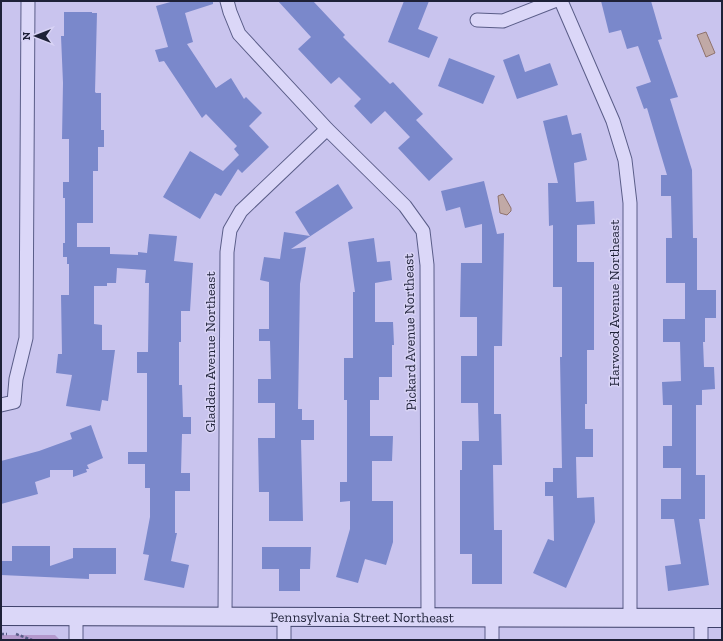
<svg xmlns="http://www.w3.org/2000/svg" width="723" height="641" font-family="'Zilla Slab',serif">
<rect width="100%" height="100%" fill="#c9c4ee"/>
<path fill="#b398cc" d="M1 635H55L60 640H1Z"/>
<path fill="#c1a9a6" stroke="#8f726d" d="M706 32 715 53 706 57 697 35Z
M503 194 511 208V211L507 215 500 213 498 196Z"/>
<path fill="#7a88cb" d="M174 1H213V4L185 13 193 42 187 44 216 88 231 78 244 99 246 97 262 113 249 126 269 147 242 173 238 169 221 196 215 193 200 219 163 197 190 151 223 171 239 155 234 149 237 146 206 114 202 118 164 61 159 62 155 50 168 47 156 6Z
M278 1H313L345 35 343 37 390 84 393 82 423 114 416 120 453 159 429 181 398 148 410 137 385 111 371 124 354 106 361 99 339 77 331 84 298 49 311 37Z
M404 1H429L418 29 438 37 429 58 388 42Z
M601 1H651L662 39 658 40 678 97 670 99 692 170 693 238H697V290H716V318H705V342H703L704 367H714L715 389 702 390V405H696V475H705V519H699L709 585 668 591 665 566 681 564 674 519H661V499H681V468H663V446H672V405H663L662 382 681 381 680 342H663V319H685V283H666V238H672L671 196H661V175H667L647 108 644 109 636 87 651 82 638 46 627 49 621 30 609 33Z
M64 12H92V13H97L95 92 96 93H101V130H104V147H98V171H93V223H77V247H110V254L138 255V252L147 253 149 234 177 236 174 261 193 263 190 311H181V342H179V385H182L183 417H191V434H182L181 473H190V491H175V533H177L171 561 189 565 184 588 144 580 149 555 143 554 150 517V488H145V464H128V452H147V373H137V352H148L149 283H145L146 270 117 268 116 283H107V286H94V324L102 325V350H115L108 401 102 400 100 411 66 406 72 375 56 373 58 354H62L61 295H69V264H67V257H63V243H65V198H63V182H69V139H62L63 83 61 36H64Z
M519 54 525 72 550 63 558 85 517 99 503 60Z
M449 58 495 76 483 104 438 86Z
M567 115 572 135 581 133 587 160 574 163 576 202 594 201 595 224 577 225V262H594V350H587V404H585V429H593V457H576L577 498 594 497 595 522 566 588 533 573 548 539 554 541 553 496H545V482H553V468H562L560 357H562V287H553V225L549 226 548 183H558L543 121Z
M484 181 497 234 504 233 502 346H494V414H501L502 465H493L494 530H502V584H472V554H460V470H462V441H479L478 403H461V356H477V317H460L461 263H482V224L465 228 460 207 446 211 441 191Z
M338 184 353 208 291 249 306 247 300 284 298 409H302V420H314V440H301L303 521H269V492H259L258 438H275V403H258V379H271L270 341H259V329H269V282L260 280 264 257 280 259 284 232 310 236 295 212Z
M374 238 377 262 390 261 392 280 375 283V322H393L394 345H392V377H379V400H370V436H393L392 461H372V501H393V542L386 565 365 559 358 583 336 577 350 529V501L340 502V482H347V400H344V358H353V292H355L348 242Z
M91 425 103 458 87 465 89 469H86L87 472 73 477V470H50V477L35 482 38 494 1 504V461L39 451 72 439 70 433Z
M12 546H50V566L73 558V548H116V574H89V579L1 575V561H12Z
M262 547H311L310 569H300V591H279V569H262Z"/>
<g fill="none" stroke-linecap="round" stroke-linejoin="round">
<defs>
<path id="street" d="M227 1 230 12 239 34 327 129 405 206 423 231 427 265 428 617
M561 1 613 121 625 160 630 203V617
M477 20 503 21 554 1
M1 405 14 402 16 379 26 338 28 1
M225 616 227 252 230 230 241 211 327 129
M284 616V640
M492 617V640
M701 618V640
M76 640V616"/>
<g id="secondary">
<path id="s1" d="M1 616 722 618"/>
</g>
</defs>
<use href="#street" stroke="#5a5d88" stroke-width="15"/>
<use href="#secondary" stroke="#3e416a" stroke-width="20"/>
<path stroke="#5a5d88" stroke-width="2.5" stroke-dasharray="3 2" stroke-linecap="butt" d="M1 634H7
M16 634 32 640"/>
<use href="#street" stroke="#dbd7f8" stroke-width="13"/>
<use href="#secondary" stroke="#dbd7f8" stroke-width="18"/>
</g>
<g text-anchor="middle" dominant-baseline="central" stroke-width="3" stroke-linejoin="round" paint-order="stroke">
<g font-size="14" fill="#1e2138" stroke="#d8d3f5">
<text transform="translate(614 303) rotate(-90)">Harwood Avenue Northeast</text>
<text transform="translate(410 332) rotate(-91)">Pickard Avenue Northeast</text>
<text transform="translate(210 352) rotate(-90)">Gladden Avenue Northeast</text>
<text stroke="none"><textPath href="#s1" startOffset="361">Pennsylvania Street Northeast</textPath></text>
</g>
</g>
<rect width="723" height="641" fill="none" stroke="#1e2138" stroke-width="4"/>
<g transform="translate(36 36) rotate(270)" stroke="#d8d3f5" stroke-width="3" paint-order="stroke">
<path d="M0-3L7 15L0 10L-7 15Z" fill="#1e2138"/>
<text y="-6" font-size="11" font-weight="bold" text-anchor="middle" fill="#1e2138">N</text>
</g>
</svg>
